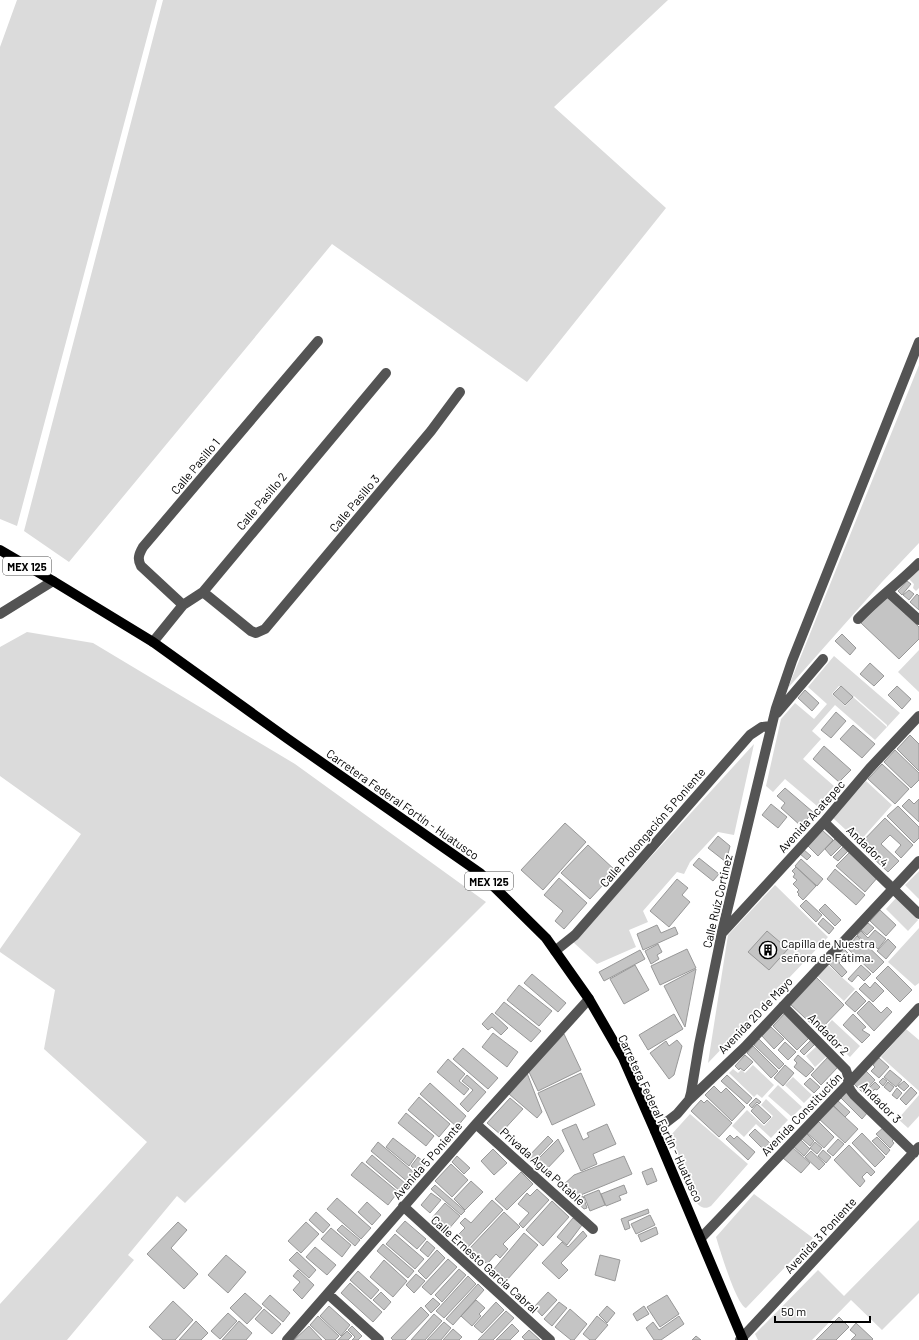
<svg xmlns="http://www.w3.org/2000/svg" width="919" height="1340" font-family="Barlow,sans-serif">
<rect width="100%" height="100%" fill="#fff"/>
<path fill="#dbdbdb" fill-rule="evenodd" d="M17 0H157L17 526 0 519V47Z
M163 0H668L554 107 666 208 527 382 332 244 69 562 24 531Z
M919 365V543L882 582 788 688Z
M919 569V588L916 591 913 588 914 584 909 579Z
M27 632 93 643 295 764 486 902 185 1203 177 1196 128 1255 134 1260 67 1340H0V1304L147 1142 44 1049 55 990 0 952V949L81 834 0 776V647Z
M919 650V692L898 672Z
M834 656 900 713 875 740 835 705 812 731 821 739 803 759 834 786 817 806 785 779 773 792 766 786 781 719 795 703 814 719 827 704 808 687ZM839 686 853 697 845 706 832 694ZM854 696 887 725V727L853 697Z
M754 744 734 835 718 832 690 862 684 874 677 872 643 911 648 922 629 930 636 947 597 964 573 942Z
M866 781 892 805 859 842 833 818Z
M919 871V899L905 885Z
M775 885 828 937 708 1063 728 935Z
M896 898 918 920 908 931 886 909Z
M919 928V983L915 986 888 962Z
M827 964 855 989 844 1001 817 976Z
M832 1020 860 1046 850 1057 822 1031Z
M906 1029 919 1040V1091L881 1057Z
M817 1046 826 1057 815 1067 806 1056Z
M753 1065 774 1085 762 1098 757 1094 754 1097 729 1073 733 1069 738 1073 741 1070 745 1073Z
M793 1077 812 1095 804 1103 785 1085Z
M778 1085 802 1107 792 1117 768 1096Z
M919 1095V1116L908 1128 898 1119Z
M766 1099 788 1120 771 1138 756 1124 744 1137 732 1126 747 1110 764 1126 773 1116 761 1105Z
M690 1114 748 1164 711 1206C704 1210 700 1207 695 1201L671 1135Z
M754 1194 813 1238 746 1308C736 1304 720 1250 716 1237Z
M919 1220V1293L882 1330 851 1300 812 1340H758L755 1334 818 1270 844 1296Z"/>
<path fill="#c4c4c4" stroke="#989898" d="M907 581 911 584 902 595 898 591Z
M909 590 914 594 909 600 903 595Z
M917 594 919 596V610L910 602Z
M887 596 919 627V639L899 659 861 623Z
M842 634 856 648 850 655 835 641Z
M870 663 884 676 874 686 860 674Z
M841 686 853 697 845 705 833 694Z
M897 686 911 699 902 709 888 695Z
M805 690 819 703 812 711 798 698Z
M836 712 846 721 831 738 821 730Z
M853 725 875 744 862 758 840 739Z
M910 735 919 744V771L897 749Z
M824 746 851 770 839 782 813 759Z
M895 750 919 773V780L911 788 884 762Z
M882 764 909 789 895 804 868 779Z
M785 788 813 812 801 826 781 808 785 803 777 796Z
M909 799 914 804 919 799V822L902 806Z
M771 804 787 817 778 828 762 815Z
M898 806 919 827V838L914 843 887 816Z
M885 818 913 845 901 858 895 852 901 845 890 835 881 844 899 861 888 872 859 845Z
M565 823 586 842 543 890 521 870Z
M822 830 833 840 818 856 808 846Z
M718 836 730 846 726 862 708 848Z
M837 837 843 844 831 856 825 849Z
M588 845 616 871 590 899 561 873Z
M845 845 849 850 838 861 833 857Z
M803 849 811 856 807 860 799 853Z
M850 852 878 877 865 892 836 866Z
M699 858 719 874 713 881 693 865Z
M801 859 823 879 817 886 795 866Z
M796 867 816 886 803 900 798 895 799 894 797 892 799 890 793 884 797 880 793 877 795 874 792 871Z
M835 869 865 895 856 905 827 879Z
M559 878 587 903 564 929 555 921 563 911 544 895Z
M677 879 688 888 682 895 690 902 669 927 650 911Z
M806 900 822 915 816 922 800 906Z
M825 904 841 920 835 926 819 910Z
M880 910 896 925 886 936 870 921Z
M823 918 834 928 829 934 818 924Z
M868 923 874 928 867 935 861 930Z
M657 925 661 933 675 927 678 934 643 950 637 934Z
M875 930 886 939 878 949 871 943 869 945 857 935 861 931 868 938Z
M767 931 788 949 769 970 748 952Z
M857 936 884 962 873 973 847 948Z
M888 939 896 947 886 959 877 951Z
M658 944 662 952 657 955 659 959 651 964 645 951Z
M687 949 696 968 660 985 651 966Z
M844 949 849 954 839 963 847 972 842 977 829 964Z
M640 950 645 959 604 981 599 972Z
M635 965 649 990 624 1004 610 979Z
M861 965 871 974 864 981 858 975 852 982 848 979Z
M888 966 912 990 900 1002 876 978Z
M696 969 685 1027 664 986Z
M532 974 566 1003 558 1012 524 983Z
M816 977 844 1005 819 1031 790 1004Z
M875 982 884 991 873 1002 859 989 865 983 870 988Z
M519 985 552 1011 539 1026 507 1000Z
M856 991 866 1001 855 1012 845 1003Z
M869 1001 881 1013 887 1007 892 1012 874 1031 857 1013Z
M504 1002 541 1031 531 1042 495 1013Z
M492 1013 508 1028 501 1035 492 1027 488 1030 482 1024Z
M785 1013 810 1037 797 1050 773 1026Z
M674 1014 683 1029 648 1050 639 1035Z
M853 1014 866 1027 862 1030 870 1035 862 1043 843 1025Z
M771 1027 784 1039 774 1049 762 1036Z
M493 1033 518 1052 507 1067 482 1047Z
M564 1034 581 1070 538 1091 529 1072Z
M759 1039 784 1064 779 1069 754 1045Z
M677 1040 682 1046 674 1075 669 1079 650 1053 666 1041 669 1046Z
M811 1040 815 1044 804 1055 800 1051Z
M785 1042 796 1052 788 1060 778 1050Z
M753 1046 778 1071 771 1078 747 1053Z
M463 1048 498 1078 488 1089 453 1059Z
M745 1055 753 1062 744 1071 740 1068 739 1070 735 1066Z
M798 1055 814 1069 806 1077 794 1067 797 1063 794 1060Z
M828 1057 838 1067 821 1085 811 1075Z
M879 1058 889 1067 879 1078 871 1071 875 1067 873 1065Z
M448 1059 465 1074 459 1081 469 1089 464 1095 437 1072Z
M785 1065 794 1073 783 1086 774 1078Z
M865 1070 875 1080 863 1093 853 1083Z
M890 1070 902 1080 896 1087 884 1077Z
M527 1073 542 1112 537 1118 509 1094Z
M581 1073 595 1105 552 1125 538 1093Z
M467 1075 486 1092 468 1112 460 1104 473 1090 462 1081Z
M727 1075 752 1098 747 1104 721 1081Z
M810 1078 820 1087 814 1093 804 1084Z
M883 1078 887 1081 883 1086 879 1082Z
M904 1081 909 1086 904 1091 898 1086Z
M875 1082 880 1087 877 1090 875 1089 868 1096 864 1093Z
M888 1082 894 1087 890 1092 884 1087Z
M430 1083 466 1116 457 1127 420 1094Z
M714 1086 721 1093 726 1088 745 1107 732 1121 705 1095Z
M911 1087 917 1093 906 1105 900 1099Z
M897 1088 902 1093 897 1099 892 1095Z
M846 1090 868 1112 862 1119 840 1097Z
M419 1097 450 1124 439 1137 408 1110Z
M510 1098 523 1109 500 1134 487 1123Z
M756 1098 761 1102 759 1104 757 1102 752 1108 749 1105Z
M701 1100 704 1103 707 1100 732 1123 719 1137 691 1111Z
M837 1100 850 1112 845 1117 833 1105Z
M757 1104 771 1117 764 1124 751 1111Z
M831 1104 858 1129 845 1143 818 1118Z
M406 1113 434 1136 426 1146 398 1123Z
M817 1120 834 1137 824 1148 806 1132Z
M576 1124 583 1140 589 1137 587 1133 607 1124 616 1144 593 1154 597 1164 581 1171 562 1130Z
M884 1127 895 1138 892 1141 894 1143 890 1148 876 1134Z
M755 1129 770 1143 763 1149 749 1135Z
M806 1133 814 1141 810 1146 801 1138Z
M862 1133 885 1157 875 1167 852 1143Z
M730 1135 734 1139 737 1136 755 1152 748 1160 726 1139Z
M548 1136 553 1141 532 1163 527 1158Z
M877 1137 890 1150 886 1155 872 1141Z
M393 1138 416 1156 409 1166 386 1147Z
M558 1139 564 1151 543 1173 534 1163Z
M800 1139 810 1149 804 1156 793 1146Z
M838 1139 844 1144 833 1156 827 1151Z
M378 1142 416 1174 409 1183 371 1151Z
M815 1142 822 1148 817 1154 810 1148Z
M849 1145 875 1172 871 1176 867 1172 862 1177 865 1181 860 1187 834 1160Z
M792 1147 810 1163 801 1173 783 1158Z
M493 1149 507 1163 494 1175 481 1161Z
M823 1150 831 1157 826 1163 818 1156Z
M811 1151 825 1164 819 1170 805 1157Z
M372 1155 406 1184 400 1191 366 1162Z
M457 1156 470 1168 464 1174 452 1162Z
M624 1156 632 1174 571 1199 561 1187 574 1175Z
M418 1157 426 1164 419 1173 411 1166Z
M362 1162 398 1192 388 1205 351 1175Z
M451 1164 468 1180 452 1197 435 1181Z
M652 1168 657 1181 647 1185 642 1172Z
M521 1172 533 1184 507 1210 495 1199Z
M471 1181 483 1192 465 1210 454 1199Z
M435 1185 465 1211 461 1215 431 1189Z
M624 1185 627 1193 619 1196 621 1200 606 1206 601 1194Z
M537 1189 549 1200 523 1228 519 1224 529 1213 518 1204 527 1193 530 1196Z
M599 1190 605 1205 590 1211 584 1196Z
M431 1193 441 1200 430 1213 421 1205Z
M583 1196 587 1208 584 1209 573 1199Z
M337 1198 371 1228 361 1239 327 1209Z
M492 1200 503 1210 467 1248 455 1238 465 1228 460 1223 465 1218 471 1223Z
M552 1201 569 1217 543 1246 526 1230Z
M367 1202 381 1215 372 1225 358 1212Z
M445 1203 460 1216 447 1231 432 1218Z
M648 1209 649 1213 628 1221 630 1228 625 1230 621 1219Z
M316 1212 330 1225 323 1233 309 1220Z
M504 1212 520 1227 503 1244 508 1249 500 1258 496 1254 487 1264 470 1248Z
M650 1215 655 1225 636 1234 631 1224Z
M573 1218 582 1225 567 1245 557 1237Z
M405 1221 426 1239 417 1249 396 1231Z
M178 1222 187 1230 171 1248 198 1274 184 1289 147 1254Z
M306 1222 319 1234 301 1253 288 1241Z
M342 1225 360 1240 355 1246 337 1230Z
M656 1227 658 1234 641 1242 638 1235Z
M331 1228 351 1245 342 1257 321 1239Z
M583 1231 587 1236 561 1263 568 1270 559 1279 542 1263 562 1242 568 1247Z
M524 1233 538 1245 507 1280 494 1269Z
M395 1234 424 1259 415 1269 386 1244Z
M427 1241 435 1248 428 1257 420 1250Z
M383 1244 414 1271 408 1278 377 1251Z
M315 1247 336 1265 327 1275 306 1257Z
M437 1250 445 1258 426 1279 418 1271Z
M297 1252 316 1270 309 1278 289 1260Z
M226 1255 246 1272 228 1293 208 1275Z
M600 1255 620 1260 615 1281 595 1275Z
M448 1259 457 1267 431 1295 422 1287Z
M384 1260 407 1281 393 1297 370 1277Z
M459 1269 466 1275 442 1302 435 1295Z
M298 1270 314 1285 302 1299 293 1290 300 1282 293 1276Z
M358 1271 379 1290 371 1299 350 1280Z
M416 1274 425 1281 414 1293 406 1285Z
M468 1276 476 1284 444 1318 436 1311Z
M350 1283 382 1312 373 1322 341 1293Z
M478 1284 484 1290 453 1325 446 1319Z
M381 1292 391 1302 384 1310 373 1300Z
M548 1292 557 1300 542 1316 534 1307Z
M245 1293 262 1308 247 1324 230 1308Z
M270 1295 290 1313 283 1322 262 1304Z
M667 1295 679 1314 660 1327 647 1307Z
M433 1298 440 1304 431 1313 425 1306Z
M476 1300 485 1308 479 1314 481 1316 472 1326 461 1316Z
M173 1301 193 1320 175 1340H163L149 1327Z
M496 1302 504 1310 482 1333 474 1326Z
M559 1302 567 1308 552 1326 544 1319Z
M329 1306 350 1325 341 1336 320 1316Z
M607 1306 615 1313 607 1323 599 1315Z
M644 1306 649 1314 637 1321 633 1314Z
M421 1307 429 1315 405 1340H393L391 1338Z
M264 1309 281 1324 272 1334 255 1319Z
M570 1309 587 1324 574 1340H571L555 1327Z
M506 1311 514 1318 493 1340H478Z
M228 1313 237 1321 220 1339 211 1331Z
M434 1314 442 1321 425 1340H411Z
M318 1316 339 1336 335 1340H326L310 1325Z
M597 1316 608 1325 595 1340H590L583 1334Z
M679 1316 684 1324 661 1340H654L646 1328 653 1322 659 1330Z
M839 1317 849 1327 836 1340H816Z
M196 1321 208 1333 201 1340H179Z
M239 1321 252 1333 246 1340H222Z
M444 1322 451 1328 441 1340H427Z
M856 1323 873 1339 872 1340H851L856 1335 850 1330Z
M512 1324 519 1331 510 1340H496Z
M309 1326 322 1340H294Z
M352 1326 362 1336 358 1340H352L355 1337 348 1330Z
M453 1329 462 1337 459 1340H443Z
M529 1330 540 1340H525L522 1337Z
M347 1331 352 1336 348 1340H338Z
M696 1336 701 1340H692Z"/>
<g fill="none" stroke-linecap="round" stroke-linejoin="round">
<path stroke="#545454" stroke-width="10" d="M203 592 251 631 256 633 265 629 431 431 460 392
M888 592 919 620
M183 605 141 566C137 559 139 554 143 547L318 341
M0 614 53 581
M858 619C877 599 899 583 919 563
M153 642 183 605 203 592 386 373
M777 713 823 659
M824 822 919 914
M723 932 824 822 870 768 919 716
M555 951 575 935 750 735 762 727 771 726
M783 1006 846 1070C851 1080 844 1084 854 1095L914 1153
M689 1100 691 1093 699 1045 722 932 766 749 776 708 792 661 919 342
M476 1124 593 1229
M655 1131 677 1114 689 1100 745 1047 919 861
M403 1206 550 1340
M701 1238 847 1085 919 1008
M328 1294 379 1340
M287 1340 476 1124 589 999
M740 1340 919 1147"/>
<path stroke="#000" stroke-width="10" d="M0 550 53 581 153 642 288 739 480 873 546 938 589 999 623 1058 655 1131 743 1340"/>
</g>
<defs>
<symbol id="building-ring" viewBox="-11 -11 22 22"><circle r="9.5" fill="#fff" stroke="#000" stroke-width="1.5"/><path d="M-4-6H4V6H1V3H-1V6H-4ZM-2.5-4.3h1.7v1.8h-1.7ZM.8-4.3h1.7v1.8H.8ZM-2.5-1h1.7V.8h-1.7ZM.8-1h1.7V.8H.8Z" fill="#000"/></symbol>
</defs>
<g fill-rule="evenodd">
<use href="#building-ring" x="758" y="940" width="20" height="20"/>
</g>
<g text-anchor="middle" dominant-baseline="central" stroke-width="3.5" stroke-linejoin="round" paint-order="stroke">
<g fill="#fff" stroke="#4c4c4c" stroke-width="1">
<rect x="3" y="557" width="48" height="18" rx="3"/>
<rect x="465" y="872" width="48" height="18" rx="3"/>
</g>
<g font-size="11" font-weight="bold" fill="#000">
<text x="27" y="566">MEX 125</text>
<text x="489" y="881">MEX 125</text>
</g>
<g font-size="12" fill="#000" stroke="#fff">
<text transform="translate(195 466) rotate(-50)">Calle Pasillo 1</text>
<text transform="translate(261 501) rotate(-50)">Calle Pasillo 2</text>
<text transform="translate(354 503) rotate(-50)">Calle Pasillo 3</text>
<text transform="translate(403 804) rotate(35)">Carretera Federal Fortín - Huatusco</text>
<text transform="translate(811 816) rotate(-48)">Avenida Acatepec</text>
<text transform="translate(652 827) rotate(-49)">Calle Prolongación 5 Poniente</text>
<text transform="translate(868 846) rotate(44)">Andador 4</text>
<text transform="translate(717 901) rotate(-77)">Calle Ruíz Cortinez</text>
<text transform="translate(755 1015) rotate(-46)">Avenida 20 de Mayo</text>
<text transform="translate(829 1034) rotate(46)">Andador 2</text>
<text transform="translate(881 1102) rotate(45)">Andador 3</text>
<text transform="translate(801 1114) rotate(-46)">Avenida Constitución</text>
<text transform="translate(661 1118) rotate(65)">Carretera Federal Fortín - Huatusco</text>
<text transform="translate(427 1160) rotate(-49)">Avenida 5 Poniente</text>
<text transform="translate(543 1166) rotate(42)">Privada Agua Potable</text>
<text transform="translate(820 1235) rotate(-47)">Avenida 3 Poniente</text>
<text transform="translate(485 1264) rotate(42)">Calle Ernesto García Cabral</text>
</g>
<g font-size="12" fill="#000" stroke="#fff" text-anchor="start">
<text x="781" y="943">Capilla de Nuestra<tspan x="781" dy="14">señora de Fátima.</tspan></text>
</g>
</g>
<path d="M775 1316v6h95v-6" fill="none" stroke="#000000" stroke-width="2"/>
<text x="781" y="1316" font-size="12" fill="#000000" stroke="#ffffff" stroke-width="3" paint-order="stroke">50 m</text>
</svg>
